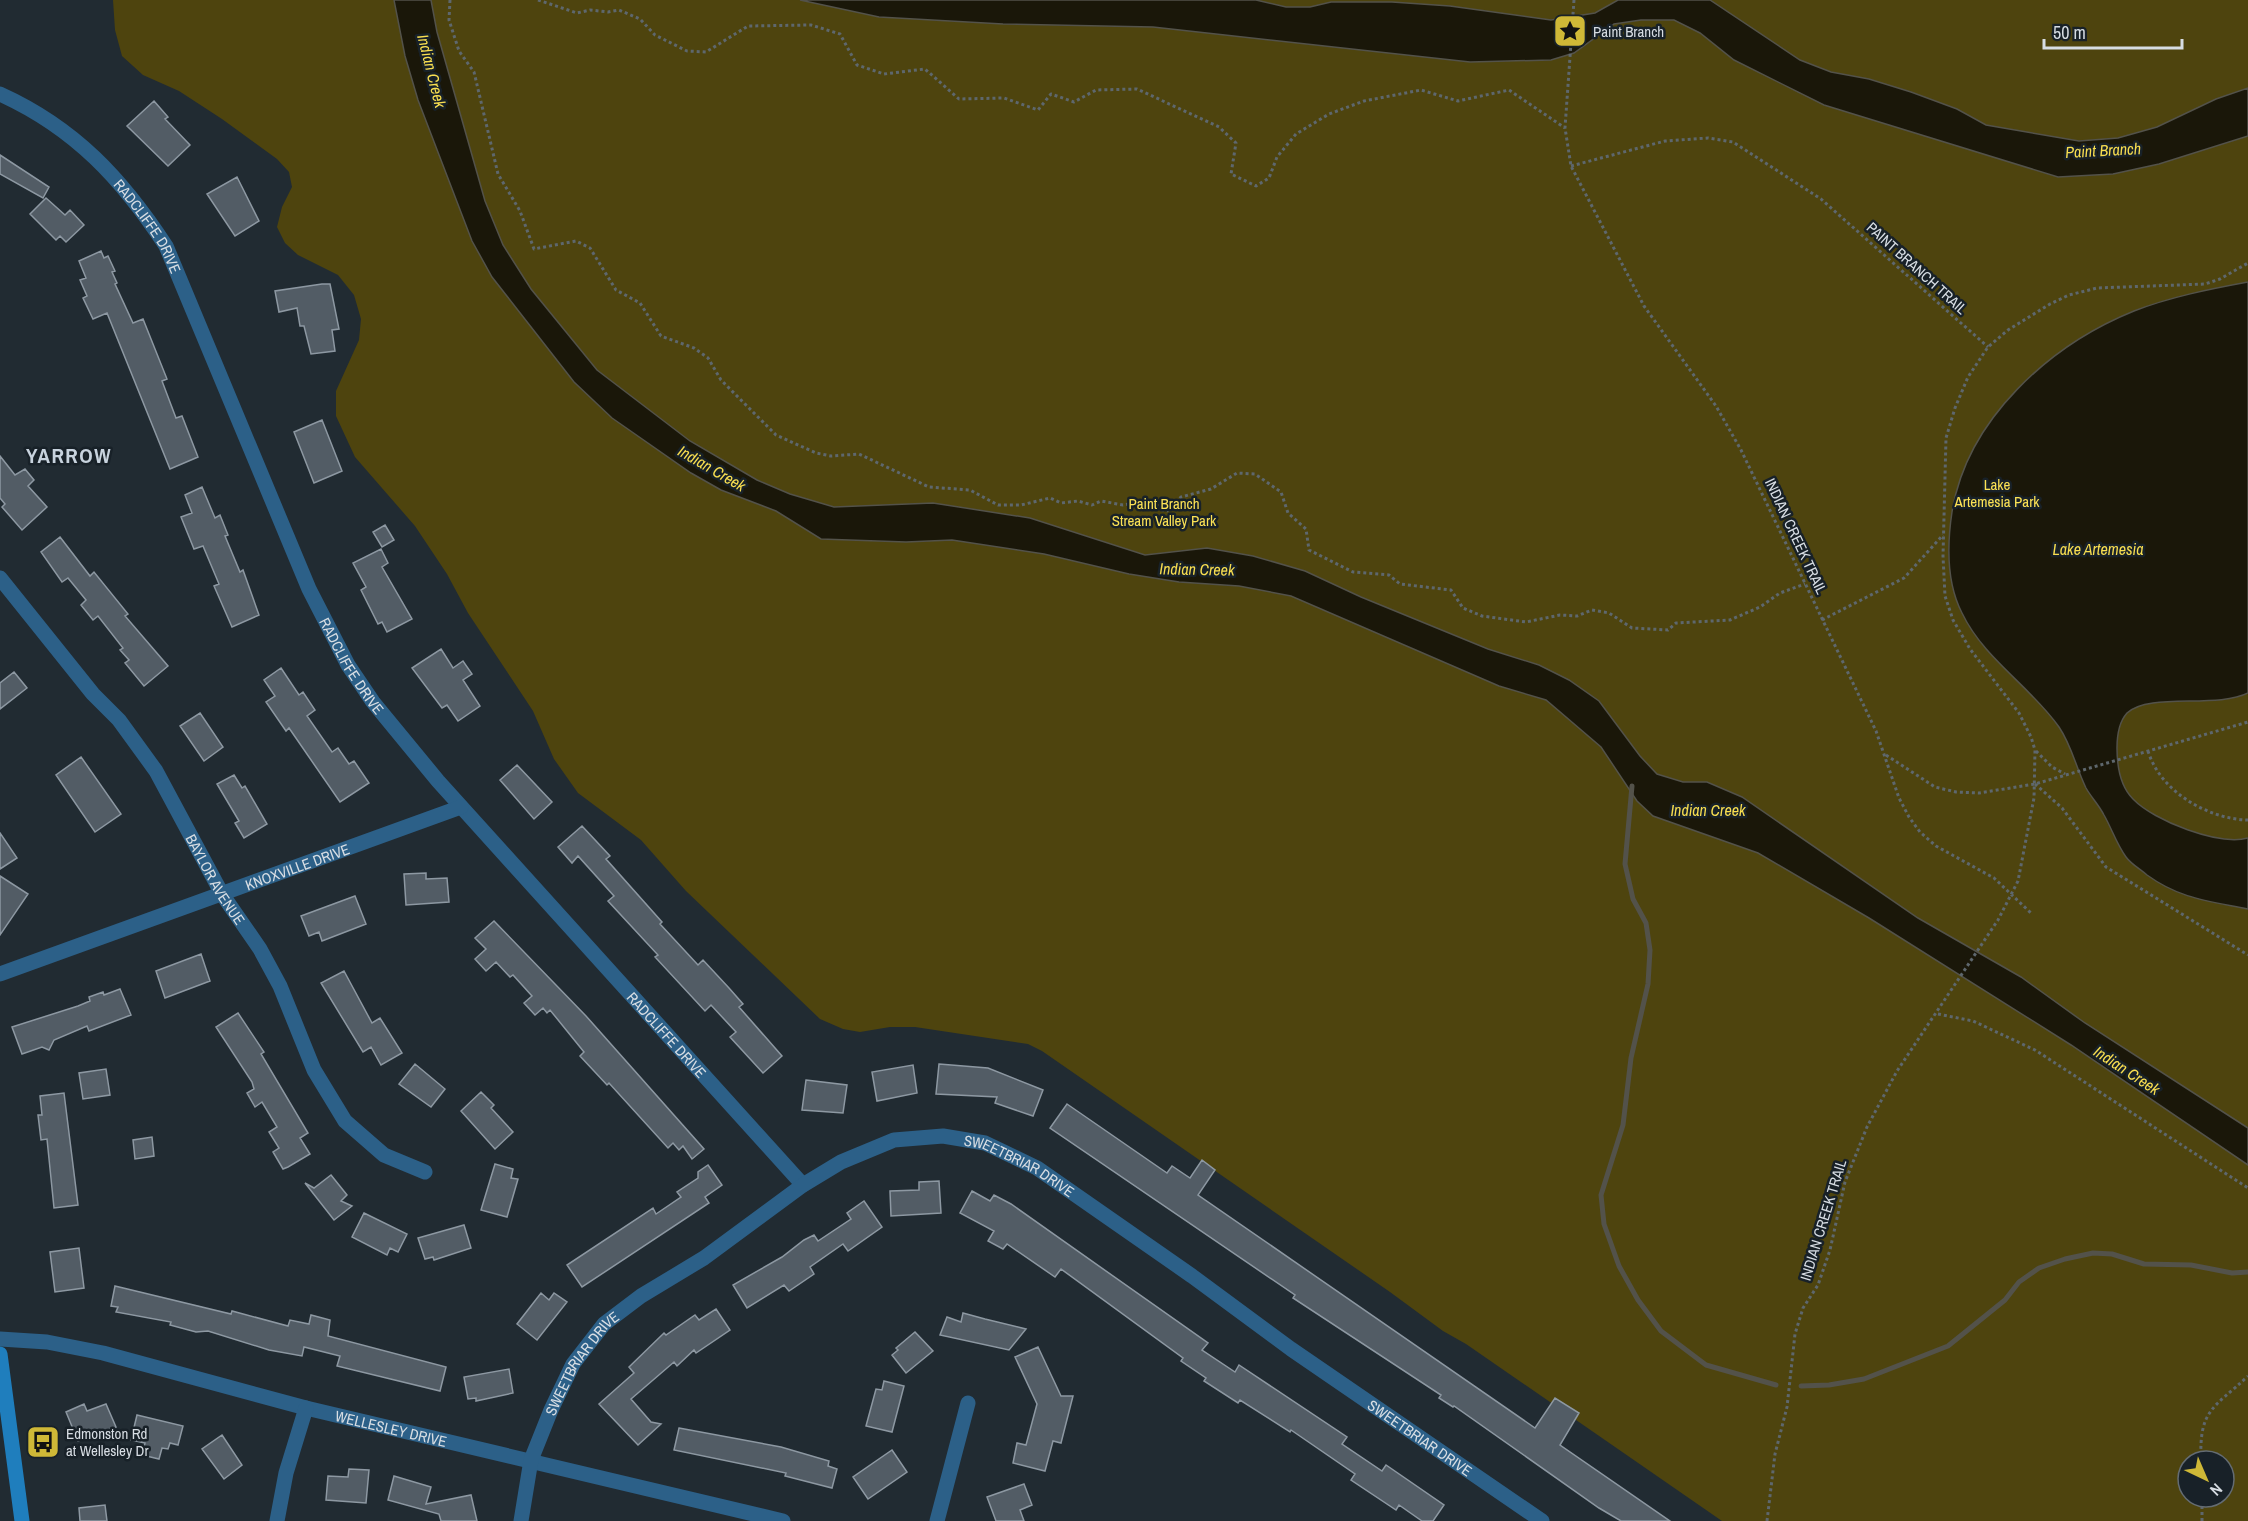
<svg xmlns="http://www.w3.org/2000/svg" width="2248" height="1521" font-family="'Archivo Narrow',sans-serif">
<rect width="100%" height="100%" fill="#212b32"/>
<path fill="#4e440e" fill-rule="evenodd" d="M113 0H2248V1521H1722L1466 1344 1443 1331 1390 1292 1042 1051 1028 1044 915 1027H890L860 1032 843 1029 820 1019 686 891 641 840 578 793 554 759 533 711 468 613 447 574 415 526 355 457 336 416V391L359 340 361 319 354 295 338 275 298 255 285 243 277 227 282 207 292 187 289 172 277 159 222 119 179 91 143 75 122 56 115 30ZM2188 1461H2224V1497H2188Z"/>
<path fill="#1a1709" stroke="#53524a" stroke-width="1.5" d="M394 0H431L437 32 485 201 503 245 531 289 597 370 690 441 757 480 790 494 834 507 933 503 1030 518 1145 555 1207 548 1253 556 1305 571 1361 597 1488 649 1539 665 1569 680 1599 701 1640 756 1657 774 1683 782H1707L1742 797 1918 918 2021 977 2085 1023 2248 1128V1165L2071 1045 1869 918 1758 853 1653 816 1637 801 1601 747 1546 700 1499 686 1291 596 1239 586 1179 582 1129 574 1044 554 952 540 906 542 821 539 776 511 721 490 691 473 612 418 574 382 492 277 472 241 418 100 405 56Z
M800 0H1256L1286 7H1310L1331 2H1392L1450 6 1551 20 1595 13 1618 0H1710L1800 60 1831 72 1869 79 1911 92 1957 109 1986 125 2079 141 2118 138 2157 127 2216 99 2248 88V136L2159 164 2113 174 2058 177 1824 105 1734 60 1700 33 1674 20H1641L1614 24 1574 53 1551 60 1470 62 1153 27 1003 24 879 17Z
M2248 282V693C2217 709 2149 692 2127 713 2119 722 2117 737 2117 748 2117 766 2120 786 2133 799 2154 821 2219 846 2248 838V909C2209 901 2180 899 2147 875 2140 869 2131 864 2126 857 2116 843 2112 829 2104 815 2099 805 2091 797 2086 788 2076 768 2072 746 2059 727 2030 686 1984 659 1962 613 1946 582 1947 545 1952 512 1967 419 2050 345 2134 311 2170 297 2210 289 2248 282Z"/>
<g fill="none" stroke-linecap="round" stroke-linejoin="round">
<path stroke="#53524a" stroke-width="5" d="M1632 786 1625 864 1633 899 1646 923 1650 950 1648 984 1631 1058 1623 1125 1601 1195 1604 1224 1619 1266 1638 1300 1661 1331 1706 1365 1776 1385
M1801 1386 1829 1385 1864 1379 1948 1346 2005 1300 2019 1282 2039 1268 2065 1259 2093 1253 2112 1254 2144 1264 2191 1265 2232 1273 2248 1272"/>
</g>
<path fill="#525c65" stroke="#8d98a2" stroke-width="1.5" d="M154 101 168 117 165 119 190 145 168 166 127 126Z
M0 155 49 187 43 198 0 174Z
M237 177 259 221 235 236 207 194Z
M46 198 65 215 70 210 84 225 66 242 60 236 56 240 30 214Z
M101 251 104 258 108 256 115 271 112 272 117 283 115 284 133 323 143 319 167 379 162 381 176 418 182 416 198 457 170 469 107 313 93 319 83 298 87 296 80 280 86 278 79 261Z
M322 284H330L339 329 332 330 335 351 311 354 304 326H300L297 308 279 312 275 291Z
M322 420 342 471 314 483 294 432Z
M0 456 15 475 25 469 34 480 28 486 47 507 22 530 2 507 5 504 0 498Z
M202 487 215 518 220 515 228 535 225 536 240 572 243 570 259 615 232 627 214 586 219 584 203 546 194 549 181 517 192 513 185 495Z
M385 525 394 540 382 547 373 532Z
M60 537 90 576 94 572 128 614 125 616 168 666 144 686 125 663 129 660 120 650 123 648 98 616 93 620 81 605 86 600 68 578 62 582 41 552Z
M381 549 388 563 382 567 412 619 387 632 382 622 378 624 361 590 366 587 353 563Z
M441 649 453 668 463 661 472 674 463 680 480 706 458 721 447 705 442 708 412 668Z
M281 668 299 695 303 692 315 710 307 716 332 752 338 748 349 764 354 761 369 783 340 802 289 728 286 731 266 702 275 696 264 680Z
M14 672 27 688 0 709V683Z
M200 713 223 747 204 761 180 726Z
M81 757 121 814 95 832 56 775Z
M517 765 552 802 534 819 500 780Z
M234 775 242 788 245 786 267 824 244 838 235 823 239 821 217 784Z
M582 826 610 856 606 859 662 922 660 924 698 965 703 960 729 988 743 1004 739 1007 782 1056 763 1073 730 1037 736 1032 711 1005 705 1011 655 957 658 955 608 901 614 896 578 856 572 863 558 847Z
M0 833 17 858 0 869Z
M426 873V879L447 878 449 902 406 905 404 874Z
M0 876 28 894 0 935Z
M355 896 366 924 322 941 319 932 309 936 301 916Z
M494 921 586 1016 704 1149 692 1159 683 1146 679 1150 673 1143 668 1148 609 1083 607 1085 580 1056 584 1052 550 1010 547 1013 543 1008 535 1015 524 1003 532 996 513 975 510 977 496 962 486 971 475 959 486 949 475 938Z
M201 954 210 981 165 998 156 971Z
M344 971 372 1023 380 1018 402 1053 381 1065 371 1047 363 1052 321 983Z
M120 989 131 1015 89 1031 87 1026 54 1040 49 1050 42 1047 22 1054 12 1027 78 1006 90 1001 89 997 103 992 104 995Z
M238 1013 264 1052 261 1054 308 1133 300 1138 310 1154 288 1167 283 1169 273 1152 279 1148 269 1132 277 1127 262 1102 255 1107 247 1093 254 1089 252 1082 216 1027Z
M415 1064 445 1089 431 1107 399 1084Z
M939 1064 988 1068 1043 1090 1033 1116 995 1103 997 1097 936 1094Z
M913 1065 917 1093 877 1101 872 1072Z
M106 1069 110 1095 83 1099 79 1073Z
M806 1080 847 1085 843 1113 802 1110Z
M481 1092 494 1105 491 1108 513 1132 495 1149 461 1111Z
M64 1093 78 1205 54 1208 47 1139 41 1140 38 1115H42L40 1096Z
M1067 1104 1167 1173 1172 1166 1190 1178 1202 1160 1215 1170 1198 1195 1535 1428 1555 1398 1579 1413 1560 1445 1670 1521H1621L1599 1508 1454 1406 1453 1407 1439 1398 1441 1395 1293 1298 1295 1295 1050 1128Z
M152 1137 154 1156 135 1159 133 1140Z
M495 1164 513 1169 511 1178 518 1179 507 1217 481 1210Z
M708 1165 722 1185 705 1197 709 1203 582 1287 567 1265 653 1208 656 1214 681 1197 677 1192 698 1178V1172Z
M331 1175 347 1195 341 1201 352 1206 334 1220 305 1183 314 1188Z
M939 1181 941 1213 891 1216 890 1191 919 1190V1182Z
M972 1191 990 1201 994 1195 1011 1204 1208 1343 1202 1350 1235 1372 1239 1365 1347 1437 1342 1444 1382 1471 1386 1465 1444 1505 1433 1521H1422L1399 1505 1396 1510 1351 1480 1355 1474 1291 1430 1290 1432 1240 1400 1238 1403 1204 1381 1206 1378 1181 1361 1183 1358 1061 1269 1055 1277 1007 1244 1003 1249 988 1241 994 1231 960 1213Z
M864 1201 882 1227 848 1251 843 1244 810 1267 814 1274 789 1291 784 1285 747 1308 733 1285 782 1257 804 1240 814 1235 818 1241 851 1219 847 1213Z
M364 1213 407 1234 398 1252 390 1248 387 1255 352 1237Z
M464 1225 471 1248 434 1260 433 1257 425 1259 418 1238Z
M79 1248 84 1288 55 1292 50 1252Z
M115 1286 231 1314 232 1311 288 1326 290 1320 309 1324 311 1315 330 1320 328 1336 446 1367 440 1391 337 1366 340 1356 304 1347 302 1356 269 1350 208 1331 196 1332 170 1325 171 1322 116 1312 118 1307 111 1306Z
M541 1293 549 1300 554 1293 567 1302 537 1340 517 1324Z
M716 1309 730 1330 696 1353 694 1350 677 1366 674 1362 631 1399 651 1422 661 1424 638 1445 599 1404 634 1373 629 1367 664 1333 666 1335 695 1315 699 1320Z
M963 1313 985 1319 1026 1329 1009 1350 940 1335 947 1317 961 1322Z
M915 1332 933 1351 906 1373 892 1355 898 1350 896 1348Z
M1038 1347 1061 1396H1073L1061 1443 1053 1441 1045 1471 1013 1463 1017 1443 1026 1445 1037 1404 1015 1357Z
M509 1369 513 1393 476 1401V1398L468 1399 464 1377Z
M884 1381 904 1386 892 1432 866 1426 876 1389 882 1390Z
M84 1404 87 1411 106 1404 116 1427 78 1441 66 1412Z
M137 1415 183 1426 178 1445 170 1443 168 1449 162 1448 159 1459 142 1455 145 1443 131 1440Z
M679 1428 781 1447 829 1461 828 1466 837 1469 832 1488 785 1476 786 1473 674 1450Z
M222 1435 242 1465 224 1479 202 1449Z
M892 1450 907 1472 868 1499 853 1477Z
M349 1469 369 1470 366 1503 326 1500 328 1476 348 1477Z
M394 1476 431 1487 426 1504 471 1495 477 1521H441L439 1514 388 1500Z
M1024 1484 1032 1505 1020 1510 1024 1521H996L987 1497Z
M105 1505 107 1521H80L79 1508Z"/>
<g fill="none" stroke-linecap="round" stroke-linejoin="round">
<path stroke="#5e676d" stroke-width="3" stroke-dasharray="3 3" stroke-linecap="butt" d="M450 0 449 20 459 51 474 72 498 174 520 211 534 249 576 241 590 248 616 290 640 303 661 336 694 348 708 358 721 380 776 435 816 453 831 456 859 454 929 487 970 490 998 505H1021L1050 498 1061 503 1078 501 1092 505 1101 501 1123 505 1134 503 1167 511 1181 497 1211 489 1237 473 1255 474 1281 492 1288 513 1306 529 1309 550 1353 572 1389 575 1400 584 1451 590 1463 608 1482 616 1526 622 1560 615 1577 616 1592 610 1609 613 1632 628 1668 630 1676 623 1730 620 1760 607 1780 593 1805 584
M538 0 577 13 590 10 608 12 619 10 640 19 655 35 687 51 706 52 748 26 811 25 840 34 857 65 884 74 925 69 959 99 1004 98 1038 110 1051 94 1074 102 1096 90 1137 89 1219 127 1236 143 1231 174 1256 186 1269 178 1277 157 1296 134 1329 114 1364 101 1421 90 1458 101 1509 90 1565 128
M1574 0 1565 128 1571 166 1644 306 1716 406 1741 450 1876 731 1899 798 1909 817 1920 832 1936 846 1994 878 2032 914
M1571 166 1665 141 1708 138 1733 142 1821 199 1988 347
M1822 620 1904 578 1943 535
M2036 751 2052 767 2065 774
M2148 751C2160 791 2207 819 2248 820
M1886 755 1935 787 1956 792 1979 793 2035 784 2248 722
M2035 784 2062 808 2106 867 2248 955
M1938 1014 1973 1021 2035 1050 2248 1188
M2201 1461C2199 1409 2213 1409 2248 1376
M1767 1521 1775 1454 1787 1407 1795 1334 1803 1308 1818 1285 1830 1250 1845 1182 1867 1127 1897 1071 1998 920 2018 881 2034 798 2035 750 2031 737 2019 713 1970 649 1953 620 1945 596 1943 556 1946 438 1955 408 1968 377 1988 347 2008 330 2050 304 2069 295 2097 288 2205 284 2220 279 2248 263
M2202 1521V1497"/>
<g stroke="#2c6088" stroke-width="15">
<path id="s1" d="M0 94C75 128 122 179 166 246L309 589 348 665 373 702 438 781 803 1185"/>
<path id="s2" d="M0 578 93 694 119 720 156 771 222 894 260 949 280 986 314 1070 345 1121 384 1155 425 1172"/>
<path id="s3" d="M0 974 461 807"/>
<path id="s4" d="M0 1339 47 1342 103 1353 306 1408 783 1521"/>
<path d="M277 1521 286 1473 306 1408"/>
<path id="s5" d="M521 1521 531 1460 551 1410 573 1364 604 1324 641 1296 704 1258 803 1185 841 1162 894 1140 943 1136 985 1143 1037 1168 1192 1276 1291 1349 1542 1521"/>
<path d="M937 1521 968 1403"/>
</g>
<path stroke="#1f7ebd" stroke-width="15" d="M0 1354 22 1521"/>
</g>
<defs>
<symbol id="sight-square" viewBox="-11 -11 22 22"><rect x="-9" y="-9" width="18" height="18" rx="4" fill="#cfb837" stroke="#182128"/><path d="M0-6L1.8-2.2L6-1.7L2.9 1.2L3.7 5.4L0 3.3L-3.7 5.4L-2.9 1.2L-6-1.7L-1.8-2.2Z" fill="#111"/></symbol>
<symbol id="bus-square" viewBox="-11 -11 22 22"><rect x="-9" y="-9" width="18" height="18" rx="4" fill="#cfb837" stroke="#182128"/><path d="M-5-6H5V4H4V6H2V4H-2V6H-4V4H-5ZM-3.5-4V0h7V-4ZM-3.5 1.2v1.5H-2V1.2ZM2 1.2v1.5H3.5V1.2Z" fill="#111"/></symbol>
</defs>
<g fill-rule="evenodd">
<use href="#sight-square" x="1551" y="12" width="38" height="38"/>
<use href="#bus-square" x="24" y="1423" width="38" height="38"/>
</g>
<g text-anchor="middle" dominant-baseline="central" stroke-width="5" stroke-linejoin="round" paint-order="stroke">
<g font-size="15" fill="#d7dde3" stroke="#182128" text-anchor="start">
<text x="1593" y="31">Paint Branch</text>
<text x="66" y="1433">Edmonston Rd<tspan x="66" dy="17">at Wellesley Dr</tspan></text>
</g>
<g font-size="15" fill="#d7dde3" stroke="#182128">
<text stroke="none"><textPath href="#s1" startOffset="202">RADCLIFFE DRIVE</textPath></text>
<text transform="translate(1917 268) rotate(42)">PAINT BRANCH TRAIL</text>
<text transform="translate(1796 536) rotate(65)">INDIAN CREEK TRAIL</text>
<text stroke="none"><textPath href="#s1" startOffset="688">RADCLIFFE DRIVE</textPath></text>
<text stroke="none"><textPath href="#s3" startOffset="316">KNOXVILLE DRIVE</textPath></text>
<text stroke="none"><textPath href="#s2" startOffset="372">BAYLOR AVENUE</textPath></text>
<text stroke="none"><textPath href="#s1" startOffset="1174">RADCLIFFE DRIVE</textPath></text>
<text stroke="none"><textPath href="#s5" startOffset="694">SWEETBRIAR DRIVE</textPath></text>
<text transform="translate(1823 1220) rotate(-73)">INDIAN CREEK TRAIL</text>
<text stroke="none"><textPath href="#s5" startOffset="172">SWEETBRIAR DRIVE</textPath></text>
<text stroke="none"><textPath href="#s4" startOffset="402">WELLESLEY DRIVE</textPath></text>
<text stroke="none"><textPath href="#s5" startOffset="1180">SWEETBRIAR DRIVE</textPath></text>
</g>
<g font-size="15" fill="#fce255" stroke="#182128">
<text x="1997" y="484">Lake<tspan x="1997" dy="17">Artemesia Park</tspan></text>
<text x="1164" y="503">Paint Branch<tspan x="1164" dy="17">Stream Valley Park</tspan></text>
</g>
<g font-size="16" font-style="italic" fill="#f8de50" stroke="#182128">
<text transform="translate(432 71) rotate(76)">Indian Creek</text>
<text transform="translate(2103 150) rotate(-3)">Paint Branch</text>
<text transform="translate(712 468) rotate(30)">Indian Creek</text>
<text x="2098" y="549">Lake Artemesia</text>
<text transform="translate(1197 569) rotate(1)">Indian Creek</text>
<text x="1708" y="810">Indian Creek</text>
<text transform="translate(2127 1070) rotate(33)">Indian Creek</text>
</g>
<g font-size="21" font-weight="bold" letter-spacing="1.5" fill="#c8d3de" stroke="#182128">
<text x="69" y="455">YARROW</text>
</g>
</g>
<g transform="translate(2206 1479) rotate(136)"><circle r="28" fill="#182128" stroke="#646c73" stroke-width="1.5"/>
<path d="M0-4.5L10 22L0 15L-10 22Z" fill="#cfb837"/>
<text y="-9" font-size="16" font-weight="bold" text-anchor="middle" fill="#d7dde3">N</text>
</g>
<path d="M2044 39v9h138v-9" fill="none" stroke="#d7dde3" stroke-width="3"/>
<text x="2053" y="39" font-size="18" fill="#d7dde3" stroke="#182128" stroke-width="4.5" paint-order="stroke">50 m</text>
</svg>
